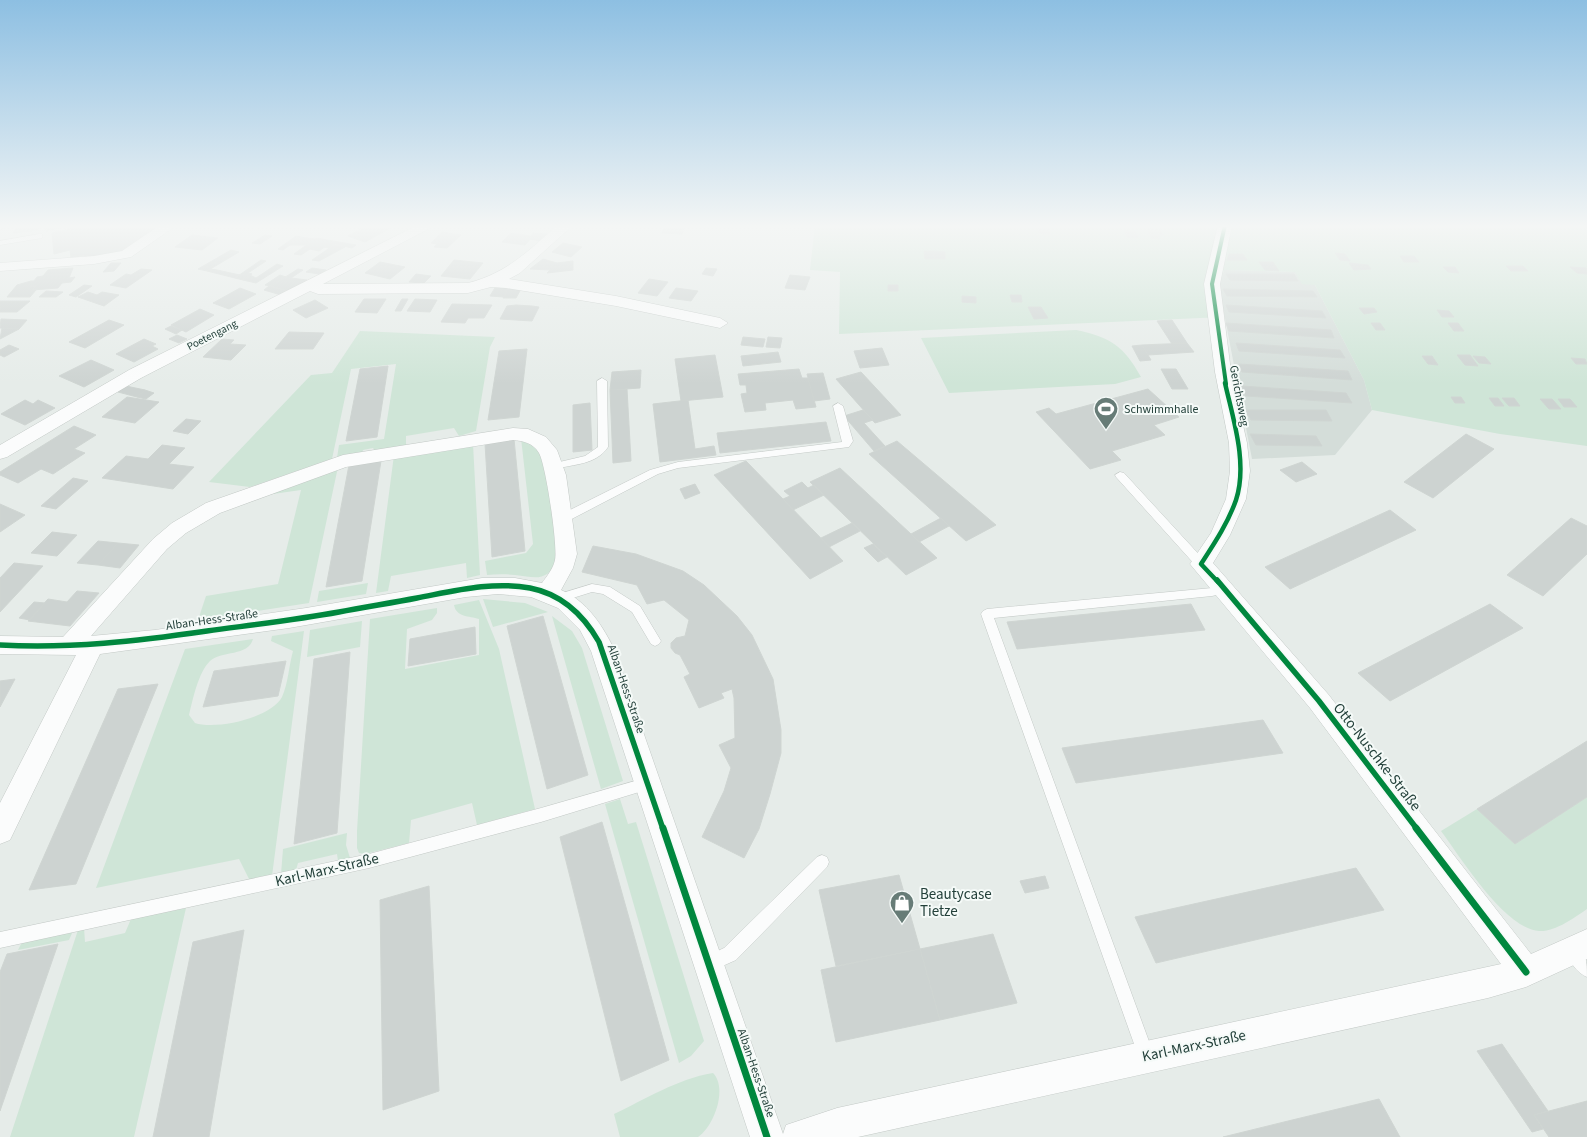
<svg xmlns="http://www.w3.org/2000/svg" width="1587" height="1137" font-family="'Source Sans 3',sans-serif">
<rect width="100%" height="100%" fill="#e6ece9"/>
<path fill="#d4ddd9" d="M1224 270 1295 272 1315 285 1364 380 1372 410 1335 455 1252 459 1219 287Z"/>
<path fill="#cfe5d7" d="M815 225H1587V446L1500 434 1372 410 1364 380 1315 285 1302 284 1295 272 1224 270 1219 287 1223 317 839 334 840 272 810 270Z
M1076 330C1110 337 1124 346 1141 377L1115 384 949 393 921 338Z
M360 331 495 337 490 347 476 431 459 436 454 428 406 436V445L375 451 373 448 363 450 362 453 337 458 339 445 384 439 396 364 351 369 332 459 250 487 209 482 311 375 332 373Z
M521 438 543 452 559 559C546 582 538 578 515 575 506 574 496 574 487 575L485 561 526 553 533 544Z
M473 444 480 575 467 578 466 563 391 576 388 591 376 593 394 455Z
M338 467 309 603 198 620 206 596 278 584 301 490 273 494 275 489Z
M368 583 366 594 317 602 319 591Z
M483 599 525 603 548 612 493 627Z
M479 600 499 649 535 809 477 825 472 803 411 820 409 843 365 854 359 853 357 848V831L370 619 437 608V613L432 620 407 629 405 669 479 655V619C469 616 456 617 454 605Z
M552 616 572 631 582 648 623 781 601 789Z
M362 621 360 647 307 657 310 630Z
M304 631 272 876 250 881 239 859 96 888 185 649 253 639C248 657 222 650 210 661 198 673 193 699 189 715L195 723C216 730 271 718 282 697 288 684 289 665 293 651L271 641 272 636Z
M1587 797V909C1574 918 1555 932 1539 931 1505 929 1461 858 1441 831L1477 809 1515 844Z
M620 799 628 824 636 822 704 1041 691 1056 679 1063 605 804Z
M347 833 346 845 350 858 338 861 337 854 298 863 296 870 281 874 283 849Z
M186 908 134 1137H10L78 930 84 928 85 942 125 933 131 919Z
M73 931 69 940 18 950 22 942Z
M713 1073C728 1088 714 1127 698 1137H620L614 1114C646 1099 677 1079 713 1073Z"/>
<path fill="#cdd3d1" stroke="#cfd5d2" d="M19 225H41L37 230 13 233Z
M57 225H74L46 231V228Z
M89 225H164L126 251 84 258V255L71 258 70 250 54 254 52 233Z
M368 225 390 228 365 242 348 236Z
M665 225H685L682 234 662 233Z
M1038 227H1048L1050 234 1039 233Z
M1148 229 1160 230 1163 235H1159L1160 239 1151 238Z
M1124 230H1134L1138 237H1127Z
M442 232 461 235 447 248 434 247 437 244 431 243Z
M511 233 530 236H533L525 245 502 242Z
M533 233 547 234 542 241 530 239Z
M192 235 218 238 202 250 175 247Z
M265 235 272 236 260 244 252 243Z
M296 236 301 237 283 250 278 249Z
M300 237 314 239 306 245H290Z
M316 238 333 241 319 251 310 249 301 255 294 254Z
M333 241 356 245 352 248 335 244 329 248 324 247Z
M563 243 582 247 571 257 552 252Z
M334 245 345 247 319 261 312 260Z
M231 250 239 252 207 271 198 269Z
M924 251H934V259H925Z
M934 251 945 252V259H934Z
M1335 253 1345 254 1350 261 1340 260Z
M1229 254H1243L1247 260H1227Z
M1400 256H1414L1419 262H1404Z
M543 259 557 263 573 261V270L547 273 550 270 530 269Z
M261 260 266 261 248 273 252 274 243 280 235 278Z
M454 260 483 263 470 279 441 276Z
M380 262 405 267 390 279 365 273Z
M1259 262H1273L1279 271 1265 270Z
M111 263H121L114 271 103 272Z
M1349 263 1368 265 1371 269 1354 270Z
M277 264 283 266 256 283 243 280 250 275 256 278Z
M1506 266H1523L1528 271H1511Z
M1443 267H1455L1459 273 1448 272Z
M1570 267 1586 268 1587 274 1577 273Z
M73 268 69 278 75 277 71 282 62 283 58 288 32 290 36 286H30L37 277 43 276 48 270Z
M312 268 326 270 319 274 306 272Z
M706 268 717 269 713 276 702 274Z
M141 269 152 270 126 288 110 285 126 274 131 275Z
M210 269 217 270 240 275 235 278 207 271Z
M298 269 303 270 291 278 307 280 288 291 271 286Z
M416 274 431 276 424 283 409 282Z
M1226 274H1294L1298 281 1230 280Z
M280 275 286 277 271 286 265 285Z
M790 275 810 277 805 290 785 288Z
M649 279 668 282 657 296 638 293Z
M31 281H34L30 286H36L32 290H36L30 297H7L17 285Z
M84 285 92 286 76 297 69 295Z
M888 285H898V291H888Z
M269 286 287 291 281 295 264 290Z
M496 286H509L504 297 490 296Z
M509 286 521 289 516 298H503Z
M240 288 256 294 229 309 213 303Z
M676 288 698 291 691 301 669 298Z
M1223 289 1313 291 1317 297 1227 296Z
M46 291 63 292 56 297H39Z
M88 292 97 295 102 292 119 295 104 306 78 297Z
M1010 295H1021L1022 302H1012Z
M962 296 976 297V303L962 302Z
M364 299H386L377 313 355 312Z
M402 299H408L401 311H395Z
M415 299 437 300 430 312 407 311Z
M315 300 328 308 306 318 293 310Z
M0 301H30L17 312H0Z
M452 304 492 305 484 318H468L465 323 441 322Z
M516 305 532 306 539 307 532 321 500 319 507 306Z
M1226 305 1322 311 1326 318 1229 312Z
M1028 307H1041L1048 318 1034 319Z
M1359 308H1374L1377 312 1364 314Z
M200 309 214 315 186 332 171 325Z
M1437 310 1449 311 1454 317H1442Z
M1 319 27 320 19 329 0 328Z
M109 320 124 325 85 348 69 342Z
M1172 320 1187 343 1172 344 1157 321Z
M1226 323 1331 330 1334 338 1229 331Z
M1371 323H1380L1385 330H1376Z
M1448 323H1458L1464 331H1454Z
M171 326 182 330 176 334 165 329Z
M2 328 19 329 0 339Z
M289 332 324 333 313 349H275Z
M177 335 187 339 179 343 169 339Z
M743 337 765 339 763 347 741 345Z
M768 337 782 338 780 348 766 347Z
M144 339 156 344 152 346 158 349 134 362 116 354Z
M222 339 234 340 230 344 246 345 231 360 203 357Z
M1187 343 1194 352 1148 355 1142 345Z
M1236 343 1340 350 1345 358 1239 351Z
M9 345 19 349 4 357 0 355V350Z
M1142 345 1151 360 1140 361 1132 346Z
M882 348 889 365 860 368 854 351Z
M527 349 519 417 488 420 499 351Z
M778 352 781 362 743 366 741 356Z
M715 355 723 397 681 401 675 359Z
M1457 355H1470L1478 366 1465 365Z
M1422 356H1432L1438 365 1428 364Z
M1473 356 1485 357 1491 364 1479 363Z
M1571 358 1585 359 1587 364H1576Z
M91 360 114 370 84 387 59 376Z
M1239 364 1348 371 1352 380 1242 372Z
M388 366 377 437 346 441 360 369Z
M799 369 802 378H808L816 407 796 409 793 400 765 403 766 410 745 412 741 394 747 393 746 385H740L738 374Z
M1161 369H1176L1188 389H1172Z
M641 370 640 388 610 390 612 372Z
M861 372 901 415 875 423 836 379Z
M823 373 830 399 814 401 807 374Z
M126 386 145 390 137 397 118 392Z
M1242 386 1346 393 1352 403 1246 396Z
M627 389 631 461 613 463 610 390Z
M1148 389 1179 417 1154 425 1165 435 1112 451 1121 460 1090 469 1036 412 1049 408 1056 414Z
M145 390 154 393 146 399 137 397Z
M127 397 159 402 135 423 102 417Z
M1451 397H1461L1465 403H1455Z
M1489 398H1498L1504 406H1495Z
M1502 398H1514L1520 406H1509Z
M1540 399H1552L1561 409H1549Z
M1558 399H1570L1577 407H1564Z
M25 400 33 404 38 400 55 408 25 425 1 414Z
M688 400 695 449 714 446 716 455 660 462 653 404Z
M590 403 592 450 573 452V405Z
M863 410 873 420 864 423 885 446 874 451 844 416Z
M1245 410H1326L1332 421 1251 420Z
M186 419 201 421 188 434 173 431Z
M826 422 831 441 720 453 717 433Z
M74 426 96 435 74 449 85 453 53 474 41 469 18 483 0 475V472Z
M1250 434 1316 436 1322 446 1256 445Z
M1466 434 1494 449 1433 498 1404 482Z
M514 439 525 551 492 557 485 444Z
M897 441 996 525 966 541 869 454Z
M162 445 185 448 169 464 194 467 173 489 102 478 126 456 148 459Z
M381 461 362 581 326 587 349 465Z
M746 461 783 499 843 561 810 579 714 475Z
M1302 462 1317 474 1296 482 1280 470Z
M840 468 911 534 937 558 906 575 810 482Z
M73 478 88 481 56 509 41 506Z
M802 482 808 488 814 485 824 495 793 510 783 499 790 496 784 491Z
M695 484 700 493 685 499 680 489Z
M0 504 25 515 0 532Z
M1390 510 1416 530 1290 589 1265 567Z
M941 518 949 526 919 542 911 534Z
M1571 518 1587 526V554L1543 596 1507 575Z
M852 523 860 531 829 547 821 538Z
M52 532 77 535 57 556 31 553Z
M98 541 118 543 98 565 77 563Z
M118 543 139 545 120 568 98 565Z
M873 544 887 557 878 562 864 548Z
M593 546 636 554 683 571 704 585 737 616 752 635 773 679 781 730V753L770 794 759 829 744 858 702 837 724 791 731 768 719 745 735 738 734 698 732 689 721 693 724 698 699 708 684 677 690 674 680 655 675 653 671 648V643L676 638 685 636 689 620 664 600 647 604 637 585 582 572Z
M14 563 43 566 0 612V578Z
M77 591 99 593 70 626 28 621 48 599 67 602Z
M34 602 45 603 30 620 19 618Z
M1191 604 1205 630 1017 649 1007 622Z
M1490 604 1523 628 1390 701 1358 673Z
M543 616 588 775 547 789 507 626Z
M475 627 476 654 408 666 410 639Z
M350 652 337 833 294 844 314 659Z
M286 661 278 696 203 707 214 671Z
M15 679 0 707V681Z
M158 684 76 884 29 890 118 689Z
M1263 720 1283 753 1076 783 1062 748Z
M1587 741V797L1515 844 1477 809Z
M602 822 669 1060 621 1081 560 837Z
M1356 868 1384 910 1156 963 1135 917Z
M899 875 920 949 836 966 819 890Z
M1045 876 1049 888 1025 893 1020 881Z
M429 886 439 1091 383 1110 380 900Z
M244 930 209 1137H153L193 942Z
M993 934 1017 1003 940 1020 920 949Z
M58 944 0 1111V972L7 954Z
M920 949 940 1020 836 1042 821 970Z
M1502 1044 1548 1111 1534 1115 1543 1129 1532 1132 1477 1051Z
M1379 1099 1400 1137H1223L1284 1122Z
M1587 1101V1137H1549L1534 1115Z"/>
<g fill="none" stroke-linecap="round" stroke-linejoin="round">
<defs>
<path id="service" d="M39 234H42V238L0 245V241Z
M602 378 607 381 608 447C596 465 574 464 555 469L551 468 550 466 551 464 585 456 598 447 597 381Z
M838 403 843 406 853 441 849 447 678 468 658 474 566 522H558L557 519 558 516 650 470 678 462 842 442 833 406Z
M1120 472 1124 473 1205 561 1207 564 1205 567H1197L1116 477 1115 475Z
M592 584 610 587 640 606 661 641 659 644 655 646 651 644 632 612 603 594 592 592 560 602 556 601 554 598 556 595Z
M1225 585 1229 586 1231 589 1229 592 1212 596 994 618 1154 1055 1152 1061 1146 1063 1140 1061 1138 1055 981 614 983 611 987 609 1212 588Z
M649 777 654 779 656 783 654 787 649 789 541 822 369 868 0 948V932L369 854 541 808Z
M822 855 827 857 829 862 827 867 736 960 709 972 703 970 701 964 703 958 724 948 817 857Z
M1573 943C1587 949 1587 963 1587 977 1577 973 1569 961 1565 951L1567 945Z"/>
<path id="minor" d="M0 225H8L0 230Z
M160 225H177L131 257 94 264 0 271V263L94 256 122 251Z
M418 225H436L323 284 468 283C507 273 528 251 558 225H573L520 273 509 279 616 296 720 318 728 323 720 328 616 306 506 288 491 287 468 293 318 294 310 291 141 378 7 457 0 459V445L129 370Z
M1218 225H1232L1220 284 1231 372 1247 443 1250 471 1246 499 1230 535 1213 563 1328 694 1531 954 1587 929V959L1526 987 1488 998 858 1137H750L591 651 580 630 558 608 531 597 498 594 466 597 289 628 100 654 10 840 0 844V803L76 655 0 654V636L63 637 153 539 172 523 206 503 343 455 513 428 528 429 546 437 557 450 566 475 577 554 573 568 561 590C587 601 603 626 615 651L783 1134 786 1125 837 1108 1501 964 1310 708 1190 564 1211 533 1226 499 1230 471 1229 443 1215 372 1204 284ZM513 440C524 441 533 443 539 453 546 465 558 547 555 560 553 569 547 576 542 583L515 578H482L306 608 155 630 91 636 167 549 186 533 220 513 346 467Z"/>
</defs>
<use href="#service" stroke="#c3c9c6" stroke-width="1"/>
<use href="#minor" stroke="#c3c9c6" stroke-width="1"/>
<use href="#service" fill="#fbfcfc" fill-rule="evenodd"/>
<use href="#minor" fill="#fbfcfc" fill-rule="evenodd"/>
<defs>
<path id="cycleway-far3" d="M1225 225 1212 284 1226 384"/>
<path id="cycleway-far2" d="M1218 582 1201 564C1214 544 1228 523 1236 500 1248 463 1233 419 1225 383"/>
<path id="cycleway-far1" d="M1217 580 1319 701 1417 829
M0 645C70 649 138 641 207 631 251 625 295 620 339 612 365 607 391 603 417 598 454 591 492 581 530 588 561 594 583 614 599 642L663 829"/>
<path id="cycleway" d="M663 828 767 1137
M1416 828 1526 972"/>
</defs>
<use href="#cycleway-far3" stroke="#f5faf8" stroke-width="6"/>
<use href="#cycleway-far2" stroke="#f5faf8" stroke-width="8"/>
<use href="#cycleway-far1" stroke="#f5faf8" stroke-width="9"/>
<use href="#cycleway" stroke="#f5faf8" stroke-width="10"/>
<use href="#cycleway-far3" stroke="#00873e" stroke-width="4"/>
<use href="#cycleway-far2" stroke="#00873e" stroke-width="4.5"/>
<use href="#cycleway-far1" stroke="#00873e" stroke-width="5.5"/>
<use href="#cycleway" stroke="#00873e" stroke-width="7"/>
</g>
<linearGradient id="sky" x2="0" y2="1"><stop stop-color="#8dbfe2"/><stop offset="0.59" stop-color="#f4f6f5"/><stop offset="1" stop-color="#f4f6f5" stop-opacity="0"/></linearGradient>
<rect width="1587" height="384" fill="url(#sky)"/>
<defs>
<symbol id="stadium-pin" viewBox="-11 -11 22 30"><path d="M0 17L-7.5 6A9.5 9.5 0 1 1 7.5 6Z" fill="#677c77" stroke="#f5faf8"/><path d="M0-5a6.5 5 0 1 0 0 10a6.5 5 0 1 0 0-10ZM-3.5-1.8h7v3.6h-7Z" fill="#fff"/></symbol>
<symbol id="shop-pin" viewBox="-11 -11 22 30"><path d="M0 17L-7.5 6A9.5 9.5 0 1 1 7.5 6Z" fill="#677c77" stroke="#f5faf8"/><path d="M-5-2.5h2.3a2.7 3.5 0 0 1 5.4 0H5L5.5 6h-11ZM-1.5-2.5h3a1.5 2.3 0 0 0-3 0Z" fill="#fff"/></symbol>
</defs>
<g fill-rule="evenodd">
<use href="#stadium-pin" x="1092" y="395" width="28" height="38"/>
<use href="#shop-pin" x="888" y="889" width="28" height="38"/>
</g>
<g text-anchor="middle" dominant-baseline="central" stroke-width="4" stroke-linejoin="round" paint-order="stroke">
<g font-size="11" fill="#23403a" stroke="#f5faf8">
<text transform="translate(212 335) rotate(-27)">Poetengang</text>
</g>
<g font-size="12" fill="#23403a" stroke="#f5faf8">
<text transform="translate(1239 396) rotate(79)">Gerichtsweg</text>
<text transform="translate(212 620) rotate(-8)">Alban-Hess-Straße</text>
<text transform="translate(626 689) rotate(71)">Alban-Hess-Straße</text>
<text transform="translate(756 1073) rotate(71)">Alban-Hess-Straße</text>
</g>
<g font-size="12" fill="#23403a" stroke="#f5faf8" text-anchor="start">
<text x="1124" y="409">Schwimmhalle</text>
</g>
<g font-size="15" fill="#23403a" stroke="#f5faf8">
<text transform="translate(1377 757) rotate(52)">Otto-Nuschke-Straße</text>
<text transform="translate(327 870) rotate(-13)">Karl-Marx-Straße</text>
<text transform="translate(1194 1046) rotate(-12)">Karl-Marx-Straße</text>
</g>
<g font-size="15" fill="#23403a" stroke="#f5faf8" text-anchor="start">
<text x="920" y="894">Beautycase<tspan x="920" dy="17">Tietze</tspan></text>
</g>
</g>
</svg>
